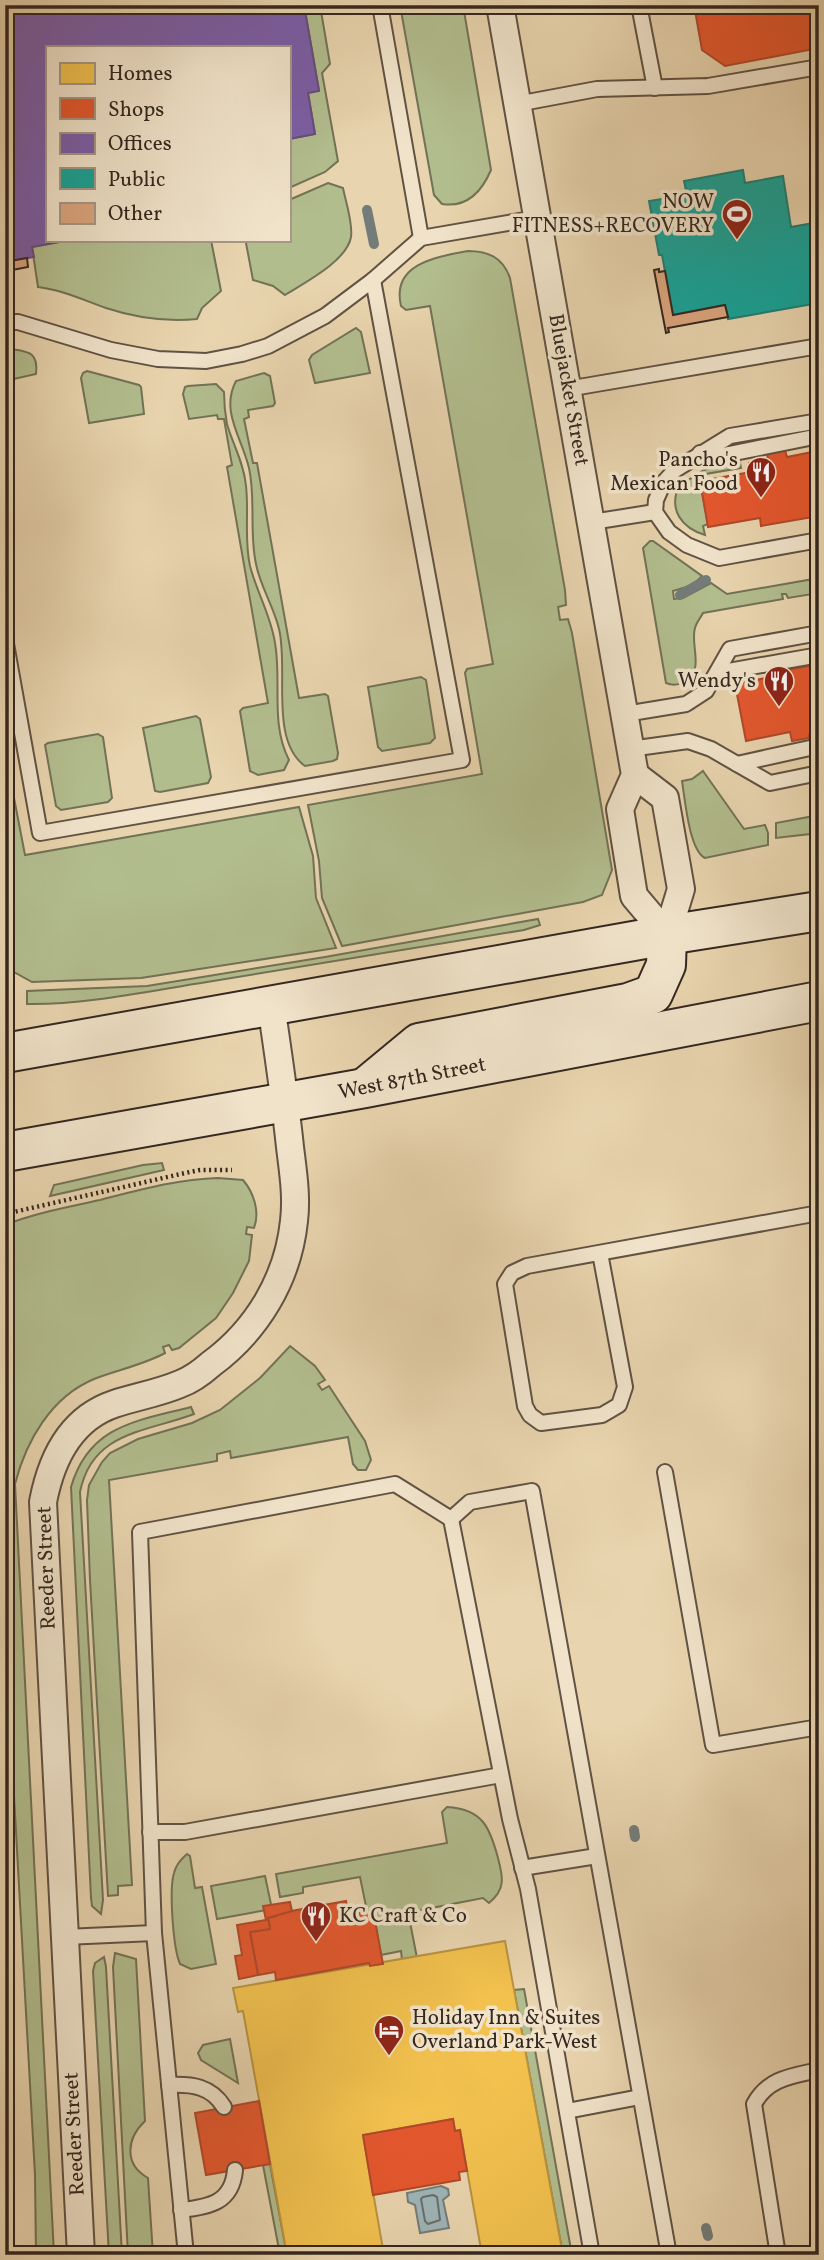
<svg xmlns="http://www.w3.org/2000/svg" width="824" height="2260" font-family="Vollkorn,serif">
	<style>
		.green { fill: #b2bd8e; stroke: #737256; stroke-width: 2 }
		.water { fill: #9eb5b7; stroke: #747c7a; stroke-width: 2 }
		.homes { fill: #f2c14e; stroke: #b99340; stroke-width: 2 }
		.shops { fill: #e4572e; stroke: #af492a; stroke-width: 2 }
		.offices { fill: #7b5ea7; stroke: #664e7e; stroke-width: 2 }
		.public { fill: #17a398; stroke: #207e74; stroke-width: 2 }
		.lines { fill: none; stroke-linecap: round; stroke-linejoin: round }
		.shore { stroke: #696e6b; stroke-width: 2 }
		.stream { stroke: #747c7a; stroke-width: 10 }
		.building { fill: #dba57e; stroke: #34271f; stroke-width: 2 }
		.service-casing { stroke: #615243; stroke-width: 18 }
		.minor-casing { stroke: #615243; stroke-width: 30 }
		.secondary-casing { stroke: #34271f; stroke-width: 42 }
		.path { stroke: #34271f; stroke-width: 4.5; stroke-dasharray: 2 3.5; stroke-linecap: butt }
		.service { stroke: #f0e3ca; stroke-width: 14 }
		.minor { stroke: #f0e3ca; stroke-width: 26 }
		.secondary { stroke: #f0e3ca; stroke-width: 38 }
		.labels { text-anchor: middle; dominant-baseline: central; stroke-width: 7; stroke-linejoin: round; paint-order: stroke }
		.poi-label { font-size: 21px; fill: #34271f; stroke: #f0e3ca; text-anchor: end }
		.street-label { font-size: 21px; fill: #34271f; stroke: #f0e3ca }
	</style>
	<rect width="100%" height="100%" fill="#e8d4ae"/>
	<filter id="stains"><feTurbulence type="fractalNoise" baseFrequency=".00286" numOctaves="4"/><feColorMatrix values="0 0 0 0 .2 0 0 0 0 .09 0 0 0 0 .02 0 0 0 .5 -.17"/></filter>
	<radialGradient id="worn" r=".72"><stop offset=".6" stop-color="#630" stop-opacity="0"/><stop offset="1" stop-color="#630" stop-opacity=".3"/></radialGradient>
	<g class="green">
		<path d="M304,5H320L330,64L322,73L338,161L325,172L289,188V139L315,134L308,93L319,90Z"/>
		<path d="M400,5H463L491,170C482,191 467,208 442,204L434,195Z"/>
		<path d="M328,183L343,188C346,203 353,223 351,237C347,261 304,283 285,295L273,286L253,280L246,243L248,240H289V200Z"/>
		<path d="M70,240H211L221,291L202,308L197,319C165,322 136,318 106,308C83,300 62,290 38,287L32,247Z"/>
		<path d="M468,251C489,251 503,258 510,278L565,590L566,605L558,607L560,620L568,619L572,633L612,870L602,895L583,902L342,946L322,898L319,861L308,805L482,774L465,673L467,669L493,664L430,306L406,310L401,306C391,264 436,257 468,251Z"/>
		<path d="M356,328L361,332L370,373L315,383L309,360L312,355Z"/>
		<path d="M5,348C25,352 39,349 36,374L5,381Z"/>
		<path d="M87,371L139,385L141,387L144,414L89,423L81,378L83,373Z"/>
		<path d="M264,373L270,376L275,403L273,406L248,410L249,417L244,419L253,463H257L299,698L325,694L328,696L338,753L337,759L333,761L305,766C269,740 289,669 279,629C274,607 260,586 256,564C249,532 256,499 249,468C242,438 220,411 236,381Z"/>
		<path d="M216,384L224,392C224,403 225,413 227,424C233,445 244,463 246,486C249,512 244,540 250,566C257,593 271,616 275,643C282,682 270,723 289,760L284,770L258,775L250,771L240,711L243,708L268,703L227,467L232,465L224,419H218L217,415L189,419L183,394L185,387L188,386Z"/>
		<path d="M739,458L741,468L706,474L704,481H700L708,524L703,526L705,535C682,528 668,510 679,486L704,470Z"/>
		<path d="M650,541H653L702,576L693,585L673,591L674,599L683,598L711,583L727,594L819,578V593L788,598L786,594H782L783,599L703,613C701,617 696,623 695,628C690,644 704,668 687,680C680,685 673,686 666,683L643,548Z"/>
		<path d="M421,677L426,680L435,738L430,743L382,751L378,747L368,687Z"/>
		<path d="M196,716L200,719L211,777L208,783L160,792L155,791L143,728Z"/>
		<path d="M98,734L103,737L112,798L108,802L61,810L56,806L45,745L48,743Z"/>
		<path d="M5,751L25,855L299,807L313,856L316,898L336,948L141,978L32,982L5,967Z"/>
		<path d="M703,771L744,829L765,825L768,833V845L705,858C689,850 685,799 682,781L692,779Z"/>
		<path d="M819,815V833L776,838V823Z"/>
		<path d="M538,919L540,925L524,930C419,948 313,965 207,982C149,991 85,1005 27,1004V991L147,986L325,957Z"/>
		<path d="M162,1163L164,1170L50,1196L54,1185L143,1165Z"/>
		<path d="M218,1178L243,1180C254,1193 260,1212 254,1228L247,1227L246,1234L252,1235L249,1261L233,1293L216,1318L179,1348L172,1350L169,1345L163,1347L165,1353C143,1365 117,1370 94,1379C51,1397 26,1441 15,1484L54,2255H36L35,2175L5,1633V1225C35,1213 68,1207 100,1200C139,1190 178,1179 218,1178Z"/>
		<path d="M290,1346L315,1366L325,1380L318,1384L322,1390L329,1386L365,1441L371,1460L366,1470H358L353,1464L348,1437L231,1458L230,1451L217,1454V1461L109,1480L132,1885L118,1886V1895L108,1896L90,1580L87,1500L89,1485L102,1462L110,1453L138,1439L192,1423L220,1410L260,1378Z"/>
		<path d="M191,1407L194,1414C147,1432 92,1431 80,1492L103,1900L101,1914L92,1906L91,1898L71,1487C89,1425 137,1421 191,1407Z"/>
		<path d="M447,1807C483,1809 490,1828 498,1858C503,1877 506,1889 489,1903L483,1898L411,1912L409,1917L417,1958L402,1960L401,1951L381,1955L373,1911H367L360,1877L303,1887V1893L280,1897L276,1874L447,1843L442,1812Z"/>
		<path d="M187,1854L190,1856L195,1888L202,1887L216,1964L191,1969L180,1964C173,1948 169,1889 174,1873C176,1865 181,1859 187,1854Z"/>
		<path d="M265,1876L272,1909L217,1919L211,1886Z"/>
		<path d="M115,1953L136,1959L145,2121C127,2138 123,2164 148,2178L153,2255H128L113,1967Z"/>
		<path d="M104,1957L106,1967L122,2255H109L93,1971L95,1963Z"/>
		<path d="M524,1989L572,2255H563L514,1990Z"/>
		<path d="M230,2039L238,2083L201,2060L198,2053L203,2045Z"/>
		<path d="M270,2164L287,2255H280L263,2165Z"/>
	</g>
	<path class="water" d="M441,2186L448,2189L449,2195L443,2200L449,2228L420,2233L415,2205L408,2202L407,2193Z"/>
	<path class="homes" d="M505,1941L563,2255H482L460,2130L455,2131L453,2119L363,2135L384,2255H287L243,2011L238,2012L233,1988Z"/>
	<g class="shops">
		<path d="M694,5H819V48L725,66L702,50Z"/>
		<path d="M785,450L787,457L817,451L819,516L761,526L760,518L708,527L700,481L751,472L749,463L768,460L767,453Z"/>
		<path d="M819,664V733L809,735V738L792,741L790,732L746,741L735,684L771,677L770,673Z"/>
		<path d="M346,1901L349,1915L373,1910L383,1964L370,1966L369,1963L276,1980L275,1972L258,1975L250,1932L270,1929L268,1918L276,1916L275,1914Z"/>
		<path d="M290,1902L292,1911L268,1918L270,1929L250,1932L258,1975L239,1979L235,1956L242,1955L237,1925L266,1920L263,1906Z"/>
		<path d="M259,2101L270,2164L206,2175L195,2113Z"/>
		<path d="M453,2119L455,2131L460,2130L467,2171L459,2172L460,2180L373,2195L363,2135Z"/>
		<path d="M420,2247L422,2255H395V2251Z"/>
	</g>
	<path class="offices" d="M5,5H304L319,91L308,93L315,134L289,139V47H47V240H70L32,247L34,257L5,262Z"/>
	<path class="public" d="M743,170L745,183L783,176L791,227L819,222V303L728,319L725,305L673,315L662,255H659L649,201L687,195L684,181Z"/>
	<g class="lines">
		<path class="shore" d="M433,2195L437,2197L440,2220L428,2224L425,2221L421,2199L423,2197Z"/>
		<g class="stream">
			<path d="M367,210L374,244"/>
			<path d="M680,595L706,580"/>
			<path d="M634,1830L635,1837"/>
			<path d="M706,2228L708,2236"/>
		</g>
	</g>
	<g class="building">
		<path d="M27,258L28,267L12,270L10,261Z"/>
		<path d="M659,269V272L665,271L673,315L725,305L728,317L668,328L669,332L666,333L654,270Z"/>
	</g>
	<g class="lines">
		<g class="service-casing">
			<g id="service">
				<path d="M380,5L421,238"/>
				<path d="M639,5L655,88"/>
				<path d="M517,104L597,89L708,86L819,67"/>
				<path d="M5,322H18L111,350L158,359L206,361L242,354L268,346L325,316L373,280L421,238L537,218"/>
				<path d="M567,389L819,346"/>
				<path d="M819,421L730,436L675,470L664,482L656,500L655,512L669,532L687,545L719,558L819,540"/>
				<path d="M700,453L719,456L819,436"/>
				<path d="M592,522L655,512"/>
				<path d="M5,638L40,833L462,760L373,280"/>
				<path d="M717,673L819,655"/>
				<path d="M625,714L686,704L706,691L730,649L819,633"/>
				<path d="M630,749L688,741L711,749L770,783L819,773"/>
				<path d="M737,764L819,746"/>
				<path d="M600,1253L625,1387L619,1405L602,1415L541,1423L530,1415L525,1406L505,1284L512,1273L527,1266L819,1213"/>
				<path d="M665,1472L713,1745L819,1727"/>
				<path d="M451,1519L470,1502L532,1491L669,2255"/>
				<path d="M150,1832H185L501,1775"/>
				<path d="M522,1868L597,1856"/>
				<path d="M65,1937L154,1933"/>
				<path d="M169,2085C192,2084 211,2086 224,2107"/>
				<path d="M567,2111L640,2097"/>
				<path d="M181,2210C209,2207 232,2203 235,2170"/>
				<path d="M186,2255L154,1933L140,1532L395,1484L451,1519L510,1819L528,1889L592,2255"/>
				<path d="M778,2255L754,2104C768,2078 792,2076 819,2070"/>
			</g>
		</g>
		<g class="minor-casing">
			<g id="minor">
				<path d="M500,5L635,775L620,809L634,896L667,935"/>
				<path d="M635,775L665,798L681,889L667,935"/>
				<path d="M81,2255L43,1502C51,1460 70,1419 114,1404C135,1397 159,1393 180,1384C191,1380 202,1372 211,1364C257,1330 288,1279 294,1221C297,1196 293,1172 290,1147C285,1099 278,1052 271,1005"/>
			</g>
		</g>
		<g class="secondary-casing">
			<g id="secondary">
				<path d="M5,1053L667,935L819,911"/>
				<path d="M367,1086L419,1043L628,1003L653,994L666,965L667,935"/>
				<path d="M5,1152L365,1088L819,1001"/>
			</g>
		</g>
		<path class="path" d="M5,1214L185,1173L200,1170H232"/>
		<use href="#service" class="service"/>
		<use href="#minor" class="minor"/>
		<use href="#secondary" class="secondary"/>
	</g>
	<defs>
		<g id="stadium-pin" transform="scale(1.575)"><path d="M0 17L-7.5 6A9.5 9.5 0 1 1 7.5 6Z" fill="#8f2418" stroke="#f0e3ca"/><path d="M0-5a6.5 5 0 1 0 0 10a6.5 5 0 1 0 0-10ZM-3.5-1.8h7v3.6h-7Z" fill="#fff"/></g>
		<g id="restaurant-pin" transform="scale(1.575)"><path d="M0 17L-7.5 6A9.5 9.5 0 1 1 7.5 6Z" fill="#8f2418" stroke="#f0e3ca"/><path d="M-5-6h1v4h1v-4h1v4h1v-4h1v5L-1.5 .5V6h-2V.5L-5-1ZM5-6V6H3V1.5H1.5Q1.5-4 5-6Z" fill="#fff"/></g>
		<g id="hotel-pin" transform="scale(1.575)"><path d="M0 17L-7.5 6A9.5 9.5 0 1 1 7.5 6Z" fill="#8f2418" stroke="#f0e3ca"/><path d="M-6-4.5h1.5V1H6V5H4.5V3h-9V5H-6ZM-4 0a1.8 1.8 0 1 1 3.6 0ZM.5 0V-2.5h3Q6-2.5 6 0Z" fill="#fff"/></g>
	</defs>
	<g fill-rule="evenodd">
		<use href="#stadium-pin" x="737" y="214"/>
		<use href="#restaurant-pin" x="761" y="472"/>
		<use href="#restaurant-pin" x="779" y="681"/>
		<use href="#restaurant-pin" x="316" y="1916"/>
		<use href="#hotel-pin" x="389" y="2030"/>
	</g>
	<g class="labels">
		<g class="poi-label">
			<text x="714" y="202">NOW<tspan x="714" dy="24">FITNESS+RECOVERY</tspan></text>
			<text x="738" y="460">Pancho's<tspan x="738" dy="24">Mexican Food</tspan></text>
			<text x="756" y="681">Wendy's</text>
			<text x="339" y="1916" text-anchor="start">KC Craft &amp; Co</text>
			<text x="412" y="2018" text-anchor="start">Holiday Inn &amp; Suites<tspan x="412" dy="24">Overland Park-West</tspan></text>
		</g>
		<g class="street-label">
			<text transform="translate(568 390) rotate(80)">Bluejacket Street</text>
			<text transform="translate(412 1079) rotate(-11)">West 87th Street</text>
			<text transform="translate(47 1568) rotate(-92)">Reeder Street</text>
			<text transform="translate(75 2134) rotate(-93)">Reeder Street</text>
		</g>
	</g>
	<rect width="824" height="2260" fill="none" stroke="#e8d4ae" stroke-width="28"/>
	<rect x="7" y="7" width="810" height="2246" fill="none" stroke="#34271f" stroke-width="3.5"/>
	<rect x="14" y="14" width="796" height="2232" fill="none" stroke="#34271f" stroke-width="2"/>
	<rect x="46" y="46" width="245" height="196" fill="#f0e3ca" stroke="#a59886" stroke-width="2"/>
	<rect x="60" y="63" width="35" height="21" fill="#f2c14e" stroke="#a59886" stroke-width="2"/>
	<text x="108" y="80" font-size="21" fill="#34271f">Homes</text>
	<rect x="60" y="98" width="35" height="21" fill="#e4572e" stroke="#a59886" stroke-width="2"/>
	<text x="108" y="116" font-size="21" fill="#34271f">Shops</text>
	<rect x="60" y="133" width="35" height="21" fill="#7b5ea7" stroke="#a59886" stroke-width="2"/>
	<text x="108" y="150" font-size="21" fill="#34271f">Offices</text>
	<rect x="60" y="168" width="35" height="21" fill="#17a398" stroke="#a59886" stroke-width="2"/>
	<text x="108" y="186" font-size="21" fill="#34271f">Public</text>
	<rect x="60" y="203" width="35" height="21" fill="#dba57e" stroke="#a59886" stroke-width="2"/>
	<text x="108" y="220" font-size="21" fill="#34271f">Other</text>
	<rect width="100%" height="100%" filter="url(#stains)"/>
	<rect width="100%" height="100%" fill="url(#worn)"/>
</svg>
